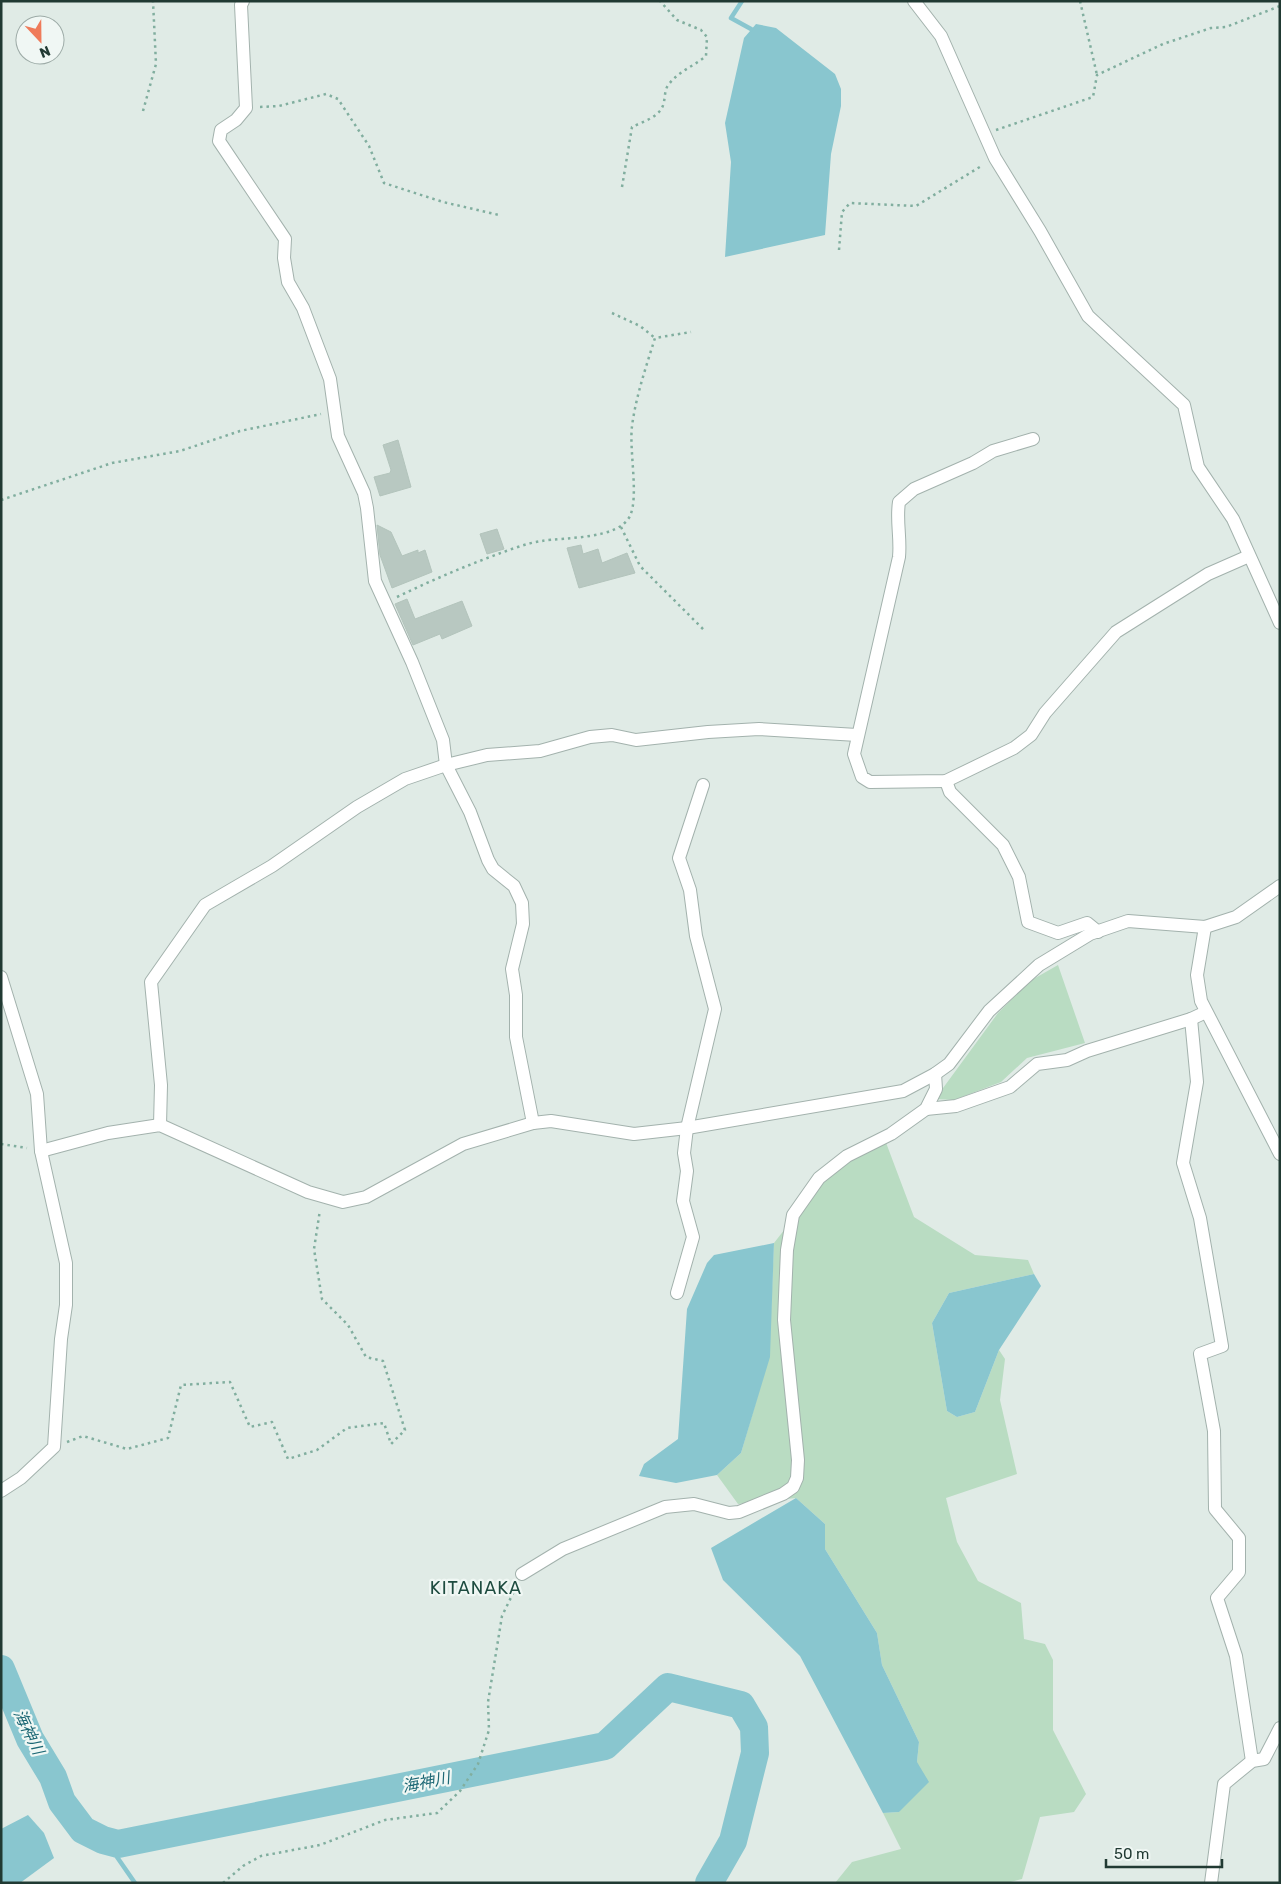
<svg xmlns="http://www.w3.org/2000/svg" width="1281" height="1884" font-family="Rubik,'Noto Sans JP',sans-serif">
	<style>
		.green { fill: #b9dcc2 }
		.water { fill: #89c6cf }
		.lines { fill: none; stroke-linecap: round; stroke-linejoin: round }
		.stream { stroke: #89c6cf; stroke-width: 4.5 }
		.river { stroke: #89c6cf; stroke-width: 28 }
		.building { fill: #b8c8c1; stroke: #b3c4bc }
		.minor-casing { stroke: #a3b2ad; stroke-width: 14 }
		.path { stroke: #81ae9f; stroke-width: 2.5; stroke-dasharray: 2.5 4; stroke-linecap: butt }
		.minor { stroke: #fff; stroke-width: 12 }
		.labels { text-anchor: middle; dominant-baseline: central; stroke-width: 4.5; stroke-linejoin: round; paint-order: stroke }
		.water-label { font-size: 16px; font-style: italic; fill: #1d6875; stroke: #f0f7f4 }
		.quarter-label { font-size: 18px; letter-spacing: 1px; fill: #1e4c40; stroke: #f0f7f4 }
	</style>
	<rect width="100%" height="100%" fill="#e0ebe6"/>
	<g class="green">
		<path d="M1058,965L1085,1043L1027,1058L1001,1082L954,1100L935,1099L998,1013L1030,981Z"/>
		<path d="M885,1140L914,1217L975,1255L1028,1260L1034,1274L949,1293L932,1323L947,1411L957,1417L975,1412L999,1350L1005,1359L1000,1400L1017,1474L946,1498L957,1542L978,1581L1021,1603L1024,1639L1045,1644L1053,1660V1730L1086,1794L1074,1812L1040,1817L1022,1879L1007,1883H835L852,1862L901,1849L883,1813L899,1812L917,1762L919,1742L882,1665L877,1633L825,1549V1524L796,1498L738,1504L717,1475L741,1453L769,1357L774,1243L834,1166Z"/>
	</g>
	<g class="water">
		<path d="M756,24L776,28L835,74L841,89V106L831,154L825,235L725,257L731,162L725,123L744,38Z"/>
		<path d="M774,1243L770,1357L741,1453L717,1475L676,1483L639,1476L644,1464L678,1439L687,1309L707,1263L714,1255Z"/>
		<path d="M1034,1274L1041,1286L999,1350L975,1412L957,1417L947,1411L932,1323L949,1293Z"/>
		<path d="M796,1498L825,1524V1549L877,1633L882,1665L919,1742L917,1762L929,1782L899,1812L883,1813L800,1656L723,1580L711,1548Z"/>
		<path d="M28,1815L44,1833L54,1858L20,1883H1V1829Z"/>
	</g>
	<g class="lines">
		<g class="stream">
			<path d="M742,1L731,18L751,29"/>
			<path d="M118,1844L117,1857L135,1883"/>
		</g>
		<path class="river" d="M1,1669L30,1739L53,1777L62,1802L83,1830L103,1840L118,1844L605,1746L668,1687L741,1705L754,1727L755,1753L733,1841L709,1883"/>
	</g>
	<g class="building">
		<path d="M398,440L411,487L380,496L374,477L390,473L391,470L383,445Z"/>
		<path d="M377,525L391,532L402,556L418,550V553L425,550L432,572L392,588L380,555Z"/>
		<path d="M497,529L504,549L487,554L480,534Z"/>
		<path d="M581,545L583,554L598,549L602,563L627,553L635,573L579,588L567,548Z"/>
		<path d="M407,599L415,619L462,601L472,626L442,639L440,634L413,645L395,604Z"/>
	</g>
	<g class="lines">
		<g class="minor-casing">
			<g id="minor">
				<path d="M243,1L241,5L246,108L236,120L221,130L219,141L285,239L284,258L288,282L303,308L330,379L338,436L364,493L367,508L375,581L412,662L443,740L446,765L470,812L488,860L493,869L514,886L522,903L523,924L512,969L516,995V1037L533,1123"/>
				<path d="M914,1L941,36L995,158L1040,231L1088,316L1184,405L1198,467L1233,519L1280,623"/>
				<path d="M1033,439L993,451L973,463L914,489L899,502C896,521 901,538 899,557L854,754L862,777L870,782L946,781L1014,748L1031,735L1045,713L1116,632L1208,574L1249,556"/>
				<path d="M946,781L950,792L1003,845L1019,877L1028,922L1058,933L1087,923L1098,932"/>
				<path d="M1205,927L1197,975L1201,1001L1280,1154"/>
				<path d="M1,977L37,1094L41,1151L66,1263V1305L61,1339L54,1447L21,1478L1,1491"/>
				<path d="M1191,1019L1197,1082L1183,1163L1200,1218L1222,1346L1200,1354L1214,1431L1215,1509L1239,1538V1572L1217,1598L1236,1656L1252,1761"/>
				<path d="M926,1109L956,1106L1010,1087L1037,1064L1067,1060L1087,1051L1191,1019L1206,1012"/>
				<path d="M160,1125L161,1085L151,982L205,905L272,866L357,807L405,779L446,765L487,755L540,751L590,737L612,735L636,740L708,732L759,729L857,735"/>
				<path d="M41,1151L108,1133L160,1125L308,1192L343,1202L366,1197L463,1144L533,1123L551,1121L634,1134L687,1128L903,1091L935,1074L949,1064L989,1011L1039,965L1090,934L1128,921L1205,927L1236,917L1280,886"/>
				<path d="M677,1293L693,1237L683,1201L687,1171L684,1153L687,1128L715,1009L696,936L690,890L679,858L703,785"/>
				<path d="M522,1574L563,1549L665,1507L694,1504L729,1513L739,1512L783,1494L793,1487L797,1478L798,1460L784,1320L787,1250L793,1215L819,1178L847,1156L891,1134L926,1109L936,1089L935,1074"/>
				<path d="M1211,1883L1224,1784L1252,1761L1264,1759L1280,1728"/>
			</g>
		</g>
		<g class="path">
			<path d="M1080,1L1097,75"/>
			<path d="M260,107L279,106L326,94L338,99L369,146L384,183L443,202L499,215"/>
			<path d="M143,111L156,64L153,1"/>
			<path d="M996,130L1093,97L1097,75L1163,44L1211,28L1226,27L1280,6"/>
			<path d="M622,187L632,127C644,121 661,117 664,102C665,96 665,88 669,84C679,71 694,66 706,56L707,37L701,30L677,20L660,1"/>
			<path d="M839,250L842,212L850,203L916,206L983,165"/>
			<path d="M612,313L640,326L655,338"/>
			<path d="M1,500L112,463L180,451L240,431L321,414"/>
			<path d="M621,527L640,566L705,631"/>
			<path d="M397,597C430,581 463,567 498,554C512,549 527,543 542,541C564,537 618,540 630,516C639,496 629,451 632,426C636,396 646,367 655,338L691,332"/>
			<path d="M1,1144L27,1148"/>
			<path d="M67,1442L83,1436L127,1449L168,1438L181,1385L230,1382L250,1427L272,1422L288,1459L317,1450L347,1428L384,1423L391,1444L405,1430L383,1361L366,1357L348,1325L322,1299L314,1249L320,1210"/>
			<path d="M223,1883L243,1866L261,1856L320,1845L385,1820L437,1813L460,1791L478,1764L489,1730L488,1702L502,1616L517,1585"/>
		</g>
		<use href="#minor" class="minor"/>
	</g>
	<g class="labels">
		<g class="water-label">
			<text transform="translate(29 1732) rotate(64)">海神川</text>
			<text transform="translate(426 1782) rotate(-11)">海神川</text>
		</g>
		<g class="quarter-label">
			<text x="476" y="1588">KITANAKA</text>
		</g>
	</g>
	<rect width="1281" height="1884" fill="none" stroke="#213a33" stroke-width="5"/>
	<g transform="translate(40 40) rotate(158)"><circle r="24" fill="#f0f7f4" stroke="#9daba7"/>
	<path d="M0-4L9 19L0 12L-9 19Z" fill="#ef7b5a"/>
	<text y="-8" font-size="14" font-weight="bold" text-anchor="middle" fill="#213a33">N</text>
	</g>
	<path d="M1106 1859v8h116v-8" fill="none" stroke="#213a33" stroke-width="2.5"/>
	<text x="1114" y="1859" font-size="15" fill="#213a33" stroke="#f0f7f4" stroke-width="4" paint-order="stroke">50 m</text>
</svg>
